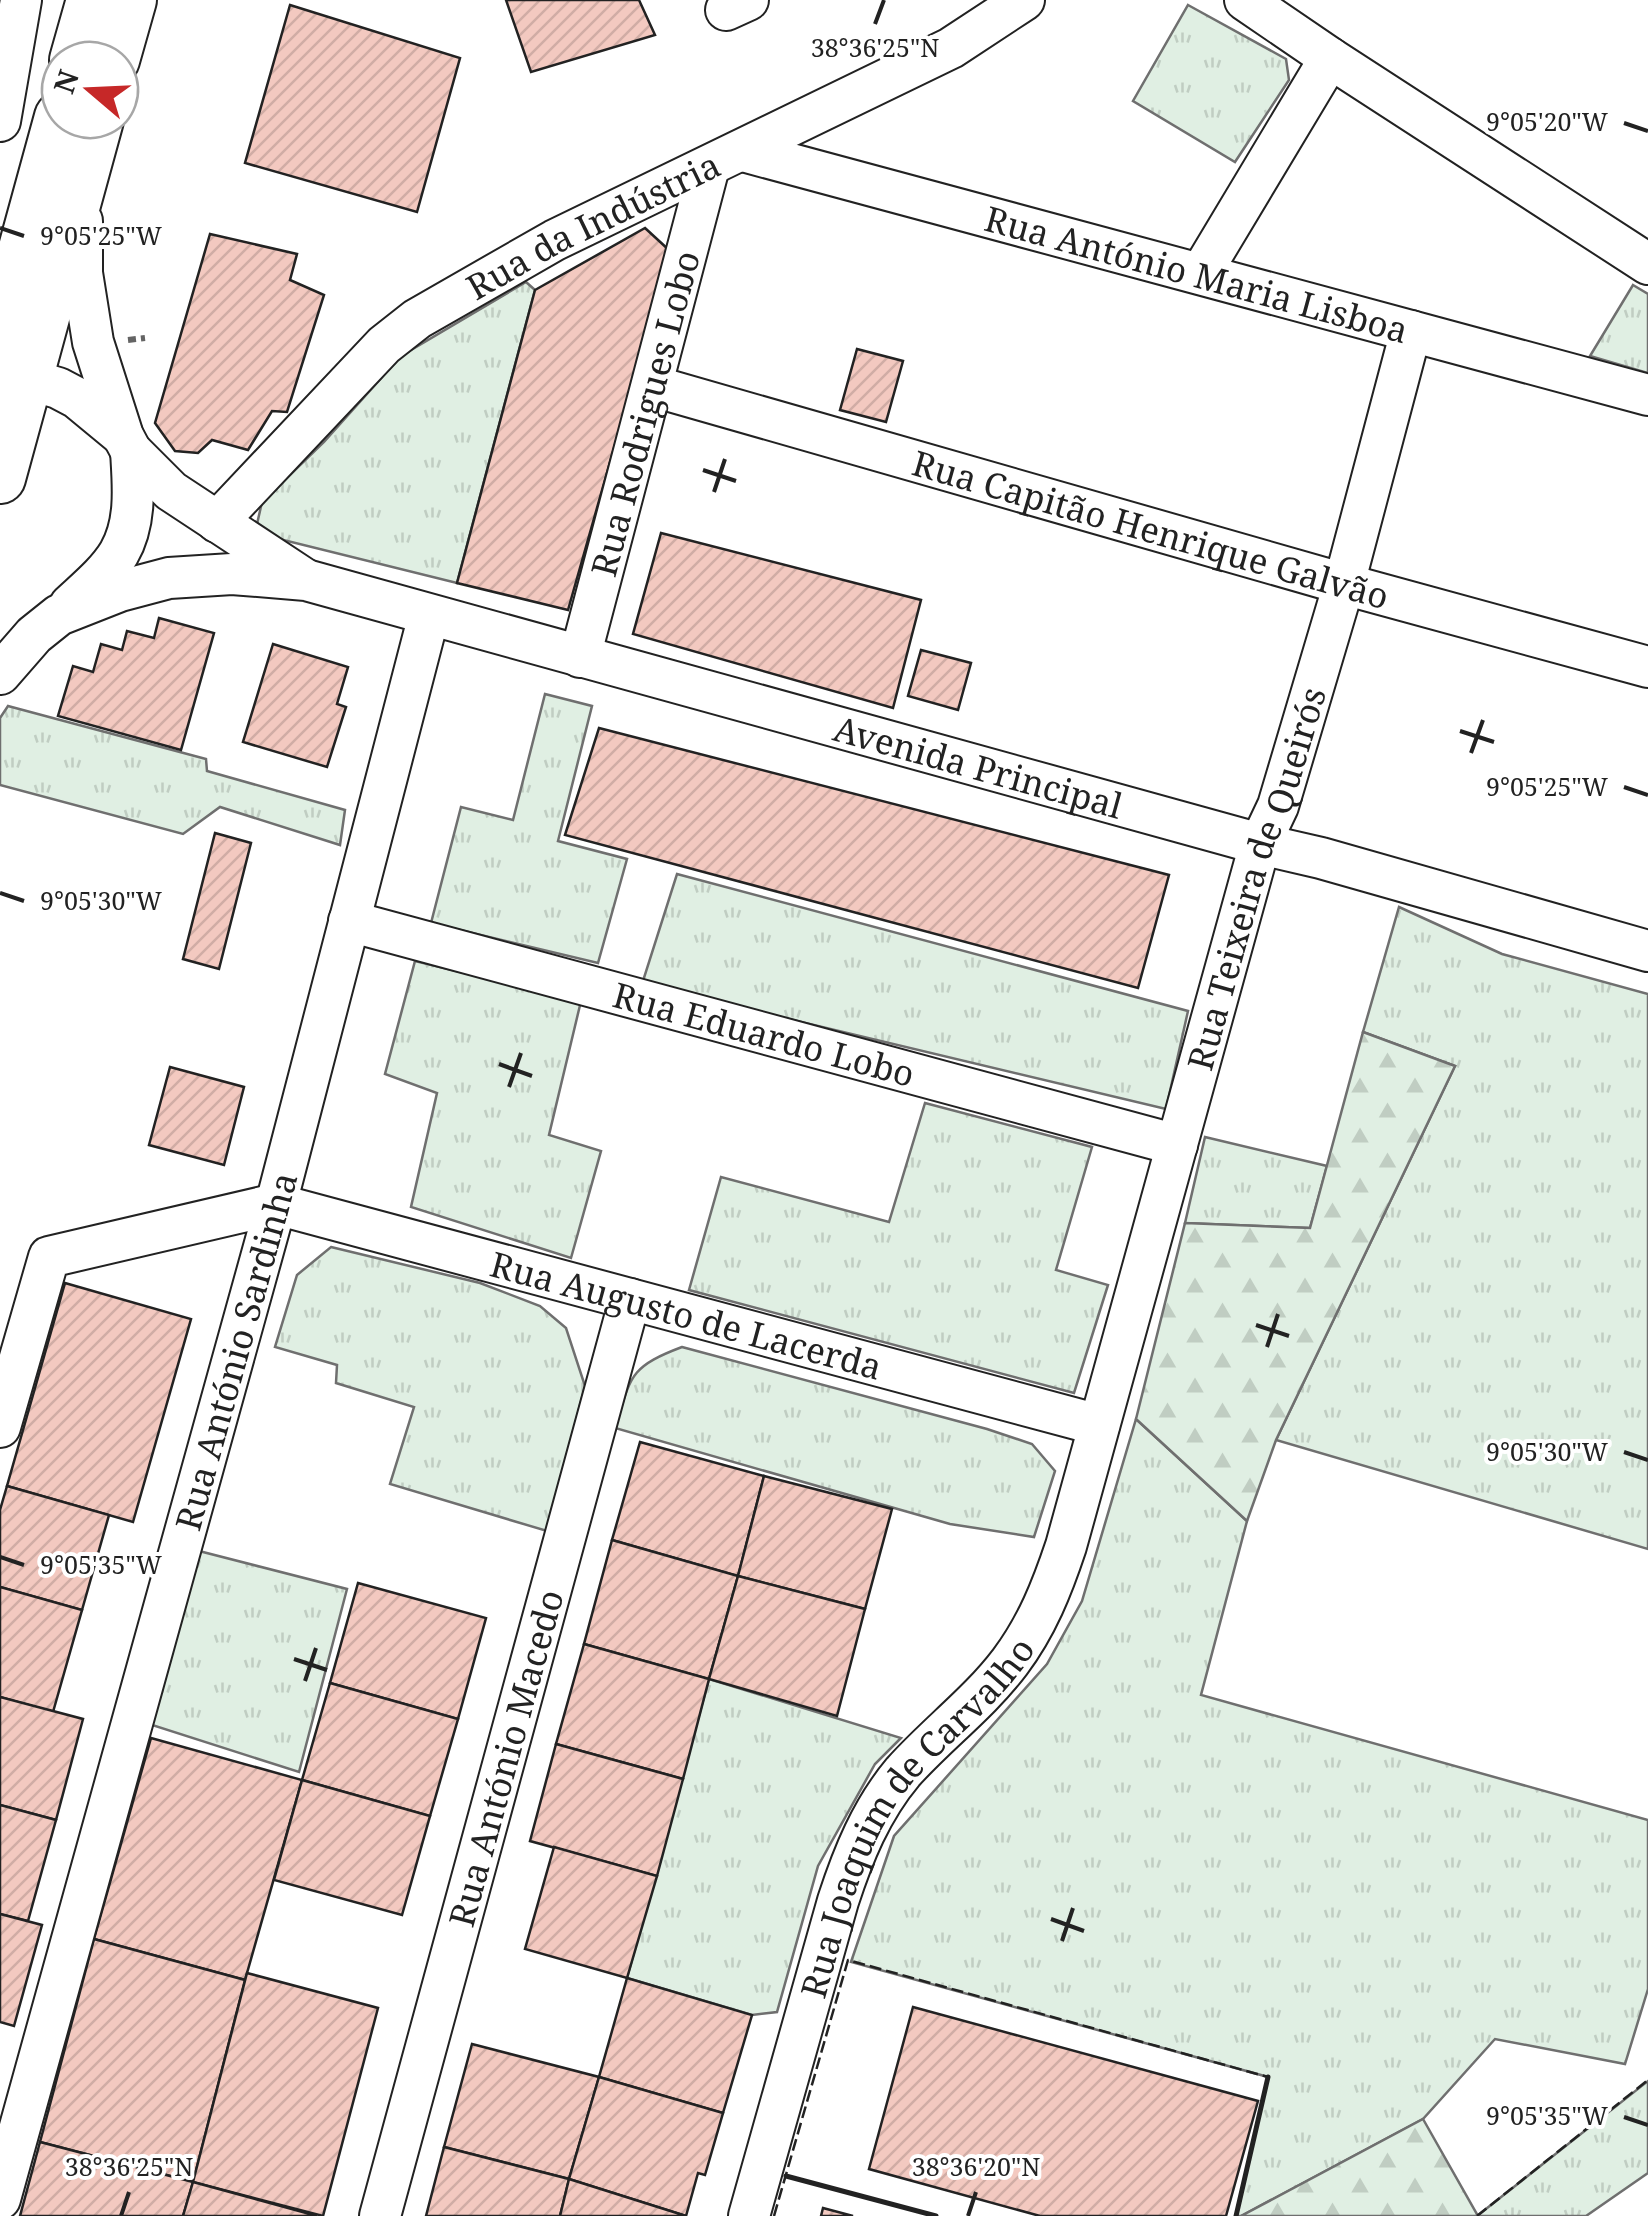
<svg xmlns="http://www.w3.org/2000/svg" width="1648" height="2216" font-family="'Noto Serif',serif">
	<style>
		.grass { fill: url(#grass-tufts); stroke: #6f6f6f; stroke-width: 2.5 }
		.forest { fill: url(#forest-firs); stroke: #6f6f6f; stroke-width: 2.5 }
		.building { fill: url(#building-hatch); stroke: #222; stroke-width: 2.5 }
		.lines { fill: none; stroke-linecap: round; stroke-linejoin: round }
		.minor-casing { stroke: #222; stroke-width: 44 }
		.major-casing { stroke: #222; stroke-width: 54 }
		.path { stroke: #646464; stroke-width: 6; stroke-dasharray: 8 5; stroke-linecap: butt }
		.minor { stroke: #fff; stroke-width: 40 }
		.major { stroke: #fff; stroke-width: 50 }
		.fence { stroke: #222; stroke-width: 2.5; stroke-dasharray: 12 5; stroke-linecap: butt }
		.wall { stroke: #222; stroke-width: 5 }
		.ticks { fill: none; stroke: #222; stroke-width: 4 }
		.labels { text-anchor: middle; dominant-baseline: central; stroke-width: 8; stroke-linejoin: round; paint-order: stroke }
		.street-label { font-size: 35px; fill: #222; stroke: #fff }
		.ticks-label { font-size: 25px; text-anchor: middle; fill: #222; stroke: #fff; stroke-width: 8; stroke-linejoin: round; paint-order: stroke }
	</style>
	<defs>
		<pattern id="grass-tufts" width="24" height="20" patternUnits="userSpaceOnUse" patternTransform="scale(2.5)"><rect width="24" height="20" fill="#e0efe3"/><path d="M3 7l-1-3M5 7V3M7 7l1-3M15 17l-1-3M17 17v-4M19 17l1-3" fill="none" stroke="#c0cdc2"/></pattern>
		<pattern id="forest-firs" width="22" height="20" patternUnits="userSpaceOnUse" patternTransform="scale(2.5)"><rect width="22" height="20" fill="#e0efe3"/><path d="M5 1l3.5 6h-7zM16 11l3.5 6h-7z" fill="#c0cdc2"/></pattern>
		<pattern id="building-hatch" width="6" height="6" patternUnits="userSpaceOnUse" patternTransform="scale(2.5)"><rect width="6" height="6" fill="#f3c9c0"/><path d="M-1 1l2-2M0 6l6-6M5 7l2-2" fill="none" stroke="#d0aca5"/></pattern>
	</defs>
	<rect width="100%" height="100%" fill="#fff"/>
	<g class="grass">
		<path d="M1188,5L1286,59L1289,80L1235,162L1133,101Z"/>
		<path d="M526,282L535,290L457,583L255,533L262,502L324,442L401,356Z"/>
		<path d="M1633,285L1648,294V373L1590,356Z"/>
		<path d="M545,694L592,706L558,841L627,859L598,963L431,923L461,807L513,820Z"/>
		<path d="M8,706L206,759L207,771L345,810L340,845L220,807L183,834L0,785V718Z"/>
		<path d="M677,874L1188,1011L1166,1109L642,984Z"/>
		<path d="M1399,907L1502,954L1648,994V1549L1276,1440L1455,1066L1363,1032Z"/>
		<path d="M415,961L581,1001L549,1135L601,1151L571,1258L411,1207L437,1093L385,1074Z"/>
		<path d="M925,1103L1092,1147L1056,1270L1108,1285L1074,1393L689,1290L721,1177L889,1222Z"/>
		<path d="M1205,1137L1327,1166L1310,1228L1185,1223Z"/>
		<path d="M331,1247L480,1283L540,1306L566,1328L585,1386L547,1531L390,1484L414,1407L336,1383L337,1365L275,1347L297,1275Z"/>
		<path d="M682,1347L987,1429L1032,1444L1055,1471L1034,1537L950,1524L615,1428C631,1376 629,1367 682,1347Z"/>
		<path d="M1136,1419L1247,1521L1201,1695L1648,1820V1989L1625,2064L1495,2039L1423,2119L1241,2216H1236L1268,2077L851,1962L894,1836L1047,1664L1082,1601Z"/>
		<path d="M199,1551L347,1589L299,1772L152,1725Z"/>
		<path d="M709,1679L901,1738L875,1764L818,1866L777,2012L752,2015L627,1978Z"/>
		<path d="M1648,2081V2173L1586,2216H1477Z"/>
	</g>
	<g class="forest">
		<path d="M1363,1032L1455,1066L1276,1440L1247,1521L1136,1419L1185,1223L1310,1228Z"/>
		<path d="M1423,2119L1478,2216H1241Z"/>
	</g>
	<g class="building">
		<path d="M506,0H639L655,35L531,72Z"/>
		<path d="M290,5L460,58L417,212L245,163Z"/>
		<path d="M645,228L670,251L568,610L457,583L535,290Z"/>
		<path d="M210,234L297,254L290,280L324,295L287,412L272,411L248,450L212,440L198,453L175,451L155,423Z"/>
		<path d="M857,349L903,361L886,422L840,410Z"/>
		<path d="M661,533L921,600L893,708L633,634Z"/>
		<path d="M159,618L214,633L181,750L58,716L73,666L93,672L101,644L122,650L127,631L154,638Z"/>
		<path d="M273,644L348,667L337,704L346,707L327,767L243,742Z"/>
		<path d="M921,650L971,663L958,710L908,696Z"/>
		<path d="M599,728L1169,875L1138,988L565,835Z"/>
		<path d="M215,833L251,843L219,969L183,959Z"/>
		<path d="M170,1067L244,1087L224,1165L149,1145Z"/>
		<path d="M65,1283L191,1319L133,1522L7,1486Z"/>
		<path d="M640,1442L764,1476L738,1576L612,1540Z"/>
		<path d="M764,1476L892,1509L865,1609L738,1576Z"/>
		<path d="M7,1486L109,1515L82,1610L0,1587V1510Z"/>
		<path d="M612,1540L738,1576L709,1679L584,1644Z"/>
		<path d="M738,1576L865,1609L837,1716L709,1679Z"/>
		<path d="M358,1583L486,1618L458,1719L330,1683Z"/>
		<path d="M0,1587L82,1610L53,1712L0,1697Z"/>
		<path d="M584,1644L709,1679L683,1779L556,1744Z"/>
		<path d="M330,1683L458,1719L430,1816L302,1780Z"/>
		<path d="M0,1697L83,1719L56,1820L0,1805Z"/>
		<path d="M151,1738L302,1780L245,1980L94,1939Z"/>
		<path d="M556,1744L683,1779L657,1876L530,1841Z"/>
		<path d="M302,1780L430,1816L402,1915L274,1880Z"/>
		<path d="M0,1805L56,1820L28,1921L0,1914Z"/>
		<path d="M554,1847L657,1876L627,1978L525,1949Z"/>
		<path d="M0,1914L42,1925L14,2026L0,2022Z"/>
		<path d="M94,1939L245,1980L193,2182L40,2142Z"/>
		<path d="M247,1973L378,2008L323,2216L193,2182Z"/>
		<path d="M627,1978L752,2015L723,2113L599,2077Z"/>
		<path d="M913,2007L1258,2101L1226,2216H1040L869,2169Z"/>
		<path d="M472,2044L599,2077L569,2179L444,2147Z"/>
		<path d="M599,2077L723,2113L705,2175L698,2173L686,2216L569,2179Z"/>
		<path d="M40,2142L193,2182L183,2216H20Z"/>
		<path d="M444,2147L569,2179L560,2216H426Z"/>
		<path d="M569,2179L686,2216H687H560Z"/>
		<path d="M193,2182L317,2216H183Z"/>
		<path d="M823,2208L853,2216H821Z"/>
	</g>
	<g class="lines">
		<g class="minor-casing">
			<g id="minor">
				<path d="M1245,0L1330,58L1648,264"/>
				<path d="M726,10L748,0"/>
				<path d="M0,121L21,0"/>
				<path id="s1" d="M743,151L1648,395"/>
				<path d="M82,221V273L93,342L123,436L131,451L171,491L303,578"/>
				<path d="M1201,273L1330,58"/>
				<path d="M0,371L58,388L77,398L123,436"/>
				<path id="s2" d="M653,386L1344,584L1648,667"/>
				<path id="s3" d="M217,522L384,345L417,319L555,240L951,48L1024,0"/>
				<path d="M70,605C86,590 107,573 119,553C137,522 133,485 131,451"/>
				<path id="s4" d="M580,657L709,167"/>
				<path id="s5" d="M0,674L34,635L59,615L120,591L169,578L232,574L306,580L1260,844L1321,858L1648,951"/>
				<path id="s6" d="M349,921L1177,1145"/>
				<path id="s7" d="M0,1427L49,1257L276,1204L1099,1425"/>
				<path id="s8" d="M0,2199L276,1204L429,615"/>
				<path id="s9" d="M380,2216L630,1299"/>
				<path id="s10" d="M749,2216L838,1901C853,1855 871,1810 903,1772C937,1734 979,1703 1010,1662C1037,1626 1052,1588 1066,1546L1260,844L1278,806L1344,584L1411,331"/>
			</g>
		</g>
		<g class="major-casing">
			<g id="major">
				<path d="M75,60L92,0"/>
				<path d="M114,60L131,0"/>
				<path d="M0,336L60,117"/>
				<path d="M0,478L98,120"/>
			</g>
		</g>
		<path class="path" d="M128,340L145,338"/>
		<use href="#minor" class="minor"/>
		<use href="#major" class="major"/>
		<g class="fence">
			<path d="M774,2216L848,1960L1268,2077"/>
			<path d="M1477,2216L1648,2080"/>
		</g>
		<g class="wall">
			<path d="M786,2176L936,2216"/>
			<path d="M1236,2216L1268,2077"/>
		</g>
	</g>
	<path class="ticks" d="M875,24L884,0M1624,123L1648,131M0,228L24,236M703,470L736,481M714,492L725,459M1460,731L1494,742M1471,753L1483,720M1624,787L1648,795M0,893L24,901M499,1064L532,1076M509,1087L521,1053M1256,1325L1289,1336M1267,1347L1278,1314M1624,1452L1648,1460M0,1557L24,1565M294,1659L327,1670M305,1681L316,1648M1051,1919L1084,1931M1062,1941L1073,1908M1624,2117L1648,2125M121,2216L129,2192M968,2216L976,2192"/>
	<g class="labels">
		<g class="street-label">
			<text stroke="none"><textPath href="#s3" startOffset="485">Rua da Indústria</textPath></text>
			<text stroke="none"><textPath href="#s1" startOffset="470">Rua António Maria Lisboa</textPath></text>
			<text stroke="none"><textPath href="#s4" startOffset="252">Rua Rodrigues Lobo</textPath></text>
			<text stroke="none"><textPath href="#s2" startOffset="518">Rua Capitão Henrique Galvão</textPath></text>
			<text stroke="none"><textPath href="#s5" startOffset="1035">Avenida Principal</textPath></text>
			<text stroke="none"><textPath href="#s10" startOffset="1450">Rua Teixeira de Queirós</textPath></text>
			<text stroke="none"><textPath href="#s6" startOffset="430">Rua Eduardo Lobo</textPath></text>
			<text stroke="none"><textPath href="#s7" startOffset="835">Rua Augusto de Lacerda</textPath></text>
			<text stroke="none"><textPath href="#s8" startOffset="880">Rua António Sardinha</textPath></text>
			<text stroke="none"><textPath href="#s9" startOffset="475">Rua António Macedo</textPath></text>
			<text stroke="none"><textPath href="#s10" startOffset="440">Rua Joaquim de Carvalho</textPath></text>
		</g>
	</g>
	<g class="ticks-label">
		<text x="875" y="57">38°36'25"N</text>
		<text x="1547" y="131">9°05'20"W</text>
		<text x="101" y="245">9°05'25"W</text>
		<text x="1547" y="796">9°05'25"W</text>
		<text x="101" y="910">9°05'30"W</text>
		<text x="1547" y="1461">9°05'30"W</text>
		<text x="101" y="1574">9°05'35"W</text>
		<text x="1547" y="2125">9°05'35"W</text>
		<text x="129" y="2176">38°36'25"N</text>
		<text x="976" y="2176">38°36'20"N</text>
	</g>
	<g transform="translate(90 90) rotate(289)"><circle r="48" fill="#ffffff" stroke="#a7a7a7" stroke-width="2.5"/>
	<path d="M0-8L18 38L0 25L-18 38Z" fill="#c62828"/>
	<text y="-15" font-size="28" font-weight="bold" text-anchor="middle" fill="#222222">N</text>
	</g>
</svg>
